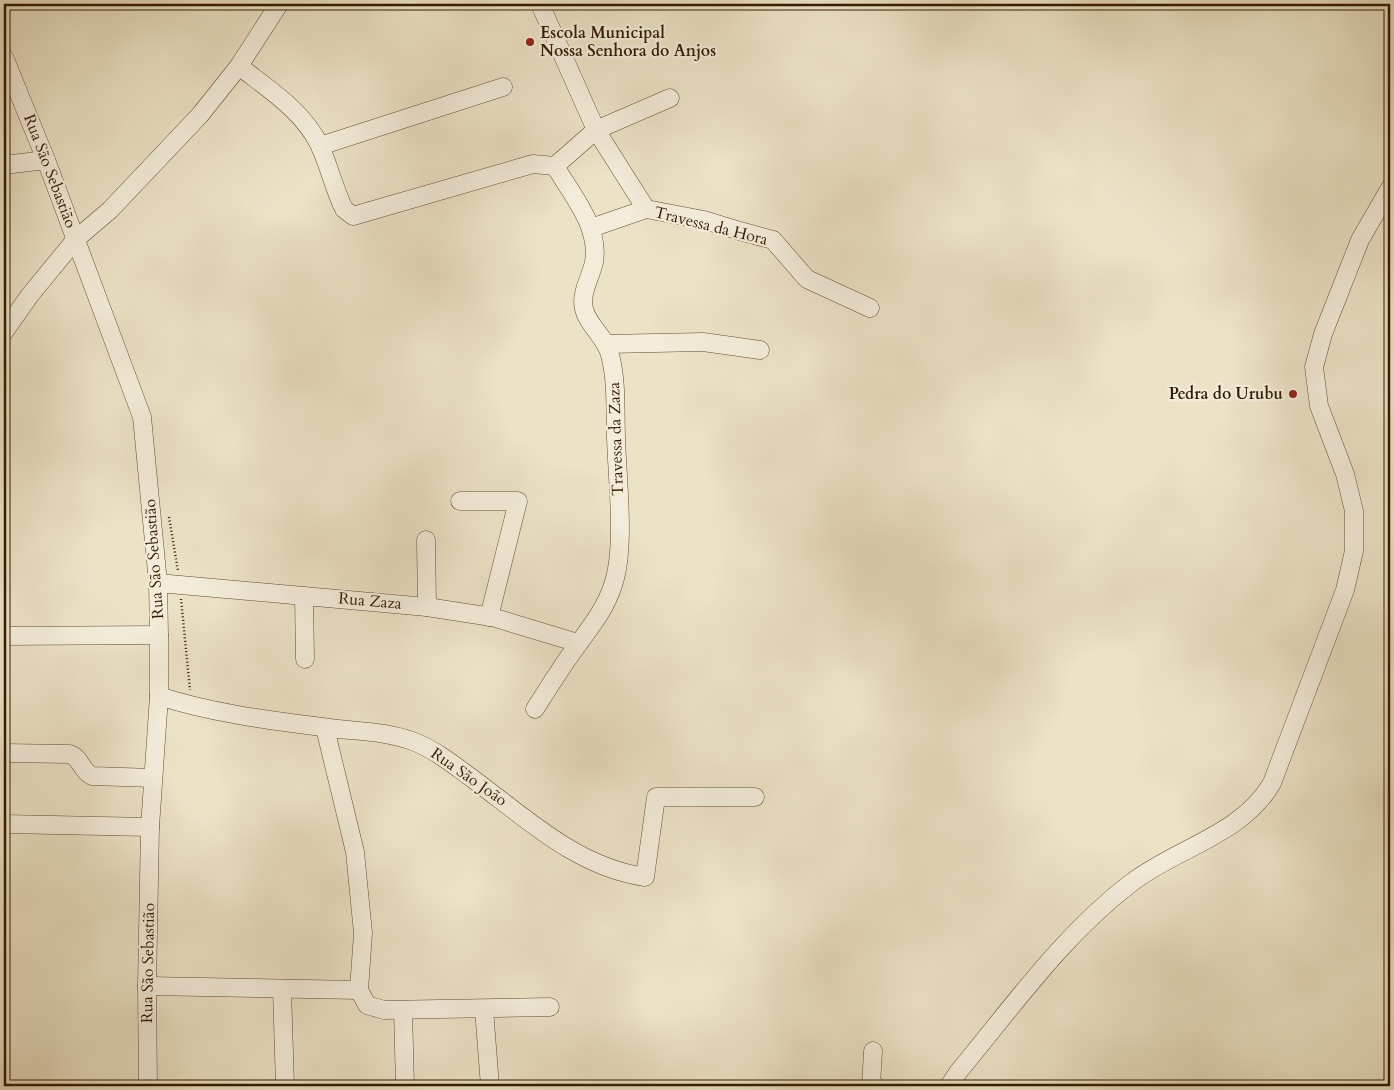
<svg xmlns="http://www.w3.org/2000/svg" width="1394" height="1090" font-family="Cardo,serif">
	<style>
		.lines { fill: none; stroke-linecap: round; stroke-linejoin: round }
		.minor-casing { stroke: #624d32; stroke-width: 19 }
		.path { stroke: #341b00; stroke-width: 2.5; stroke-dasharray: 1 2.5; stroke-linecap: butt }
		.minor { stroke: #f3ecda; stroke-width: 18 }
		.poi-dot { fill: #8f2418; stroke: #f3ecda; stroke-width: 2 }
		.labels { text-anchor: middle; dominant-baseline: central; stroke-width: 4.5; stroke-linejoin: round; paint-order: stroke }
		.poi-label { font-size: 16px; font-weight: bold; fill: #341b00; stroke: #f3ecda; text-anchor: start }
		.street-label { font-size: 16px; fill: #341b00; stroke: #f3ecda }
	</style>
	<rect width="100%" height="100%" fill="#ece2c6"/>
	<filter id="stains"><feTurbulence type="fractalNoise" baseFrequency=".004" numOctaves="4"/><feColorMatrix values="0 0 0 0 .2 0 0 0 0 .09 0 0 0 0 .02 0 0 0 .5 -.17"/></filter>
	<radialGradient id="worn" r=".72"><stop offset=".6" stop-color="#630" stop-opacity="0"/><stop offset="1" stop-color="#630" stop-opacity=".3"/></radialGradient>
	<g class="lines">
		<g class="minor-casing">
			<g id="minor">
				<path d="M540,4L596,130L646,209"/>
				<path d="M4,57L46,160L142,417L158,583L159,635V696L150,827L147,986L148,1086"/>
				<path d="M239,66C268,89 302,110 319,144C329,165 334,189 344,209L353,216L533,164L555,166"/>
				<path d="M320,146L503,87"/>
				<path d="M4,165L46,160"/>
				<path d="M555,166L596,130L670,98"/>
				<path d="M591,228L646,209L704,220L740,231L773,240L807,279L870,308"/>
				<path d="M4,332L30,295L76,239L110,210L200,115L239,66L279,4"/>
				<path d="M607,344L703,342L760,350"/>
				<path d="M460,501H518L489,617"/>
				<path d="M426,540L427,607"/>
				<path d="M158,583L427,607L492,617L578,643"/>
				<path d="M304,596L305,659"/>
				<path d="M4,636L159,635"/>
				<path d="M159,696C211,713 268,720 322,727C355,732 384,730 415,742C437,751 455,766 473,779C527,819 577,867 645,877L656,797H755"/>
				<path d="M535,709C549,687 563,664 579,643C593,624 606,607 613,585C626,547 617,478 616,437C615,410 617,381 610,355C606,337 588,326 584,309C580,293 591,277 594,262C600,227 572,195 555,166"/>
				<path d="M325,728L355,852L363,933L359,990L367,1005L384,1010L550,1007"/>
				<path d="M4,753L69,754C81,757 81,771 92,776L153,778"/>
				<path d="M4,824L150,827"/>
				<path d="M147,986L359,990"/>
				<path d="M282,989L285,1086"/>
				<path d="M484,1009L490,1086"/>
				<path d="M403,1010L405,1086"/>
				<path d="M873,1051L871,1085L876,1086"/>
				<path d="M949,1086L959,1071C1013,1006 1063,935 1131,883C1176,848 1242,835 1272,783L1345,590L1354,551V511L1345,474L1319,406L1314,367L1323,334L1360,240L1390,188"/>
			</g>
		</g>
		<g class="path">
			<path d="M169,517L178,571"/>
			<path d="M181,599L190,690"/>
		</g>
		<use href="#minor" class="minor"/>
	</g>
	<g class="poi-dot">
		<circle cx="530" cy="42" r="5"/>
		<circle cx="1293" cy="394" r="5"/>
	</g>
	<g class="labels">
		<g class="poi-label">
			<text x="540" y="33">Escola Municipal<tspan x="540" dy="18">Nossa Senhora do Anjos</tspan></text>
			<text x="1283" y="394" text-anchor="end">Pedra do Urubu</text>
		</g>
		<g class="street-label">
			<text transform="translate(50 171) rotate(69)">Rua São Sebastião</text>
			<text transform="translate(711 226) rotate(14)">Travessa da Hora</text>
			<text transform="translate(616 439) rotate(-92)">Travessa da Zaza</text>
			<text transform="translate(154 559) rotate(-94)">Rua São Sebastião</text>
			<text transform="translate(370 601) rotate(5)">Rua Zaza</text>
			<text transform="translate(469 777) rotate(35)">Rua São João</text>
			<text transform="translate(148 963) rotate(-89)">Rua São Sebastião</text>
		</g>
	</g>
	<rect width="1394" height="1090" fill="none" stroke="#ece2c6" stroke-width="20"/>
	<rect x="5" y="5" width="1384" height="1080" fill="none" stroke="#341b00" stroke-width="2.5"/>
	<rect x="10" y="10" width="1374" height="1070" fill="none" stroke="#341b00"/>
	<rect width="100%" height="100%" filter="url(#stains)"/>
	<rect width="100%" height="100%" fill="url(#worn)"/>
</svg>
